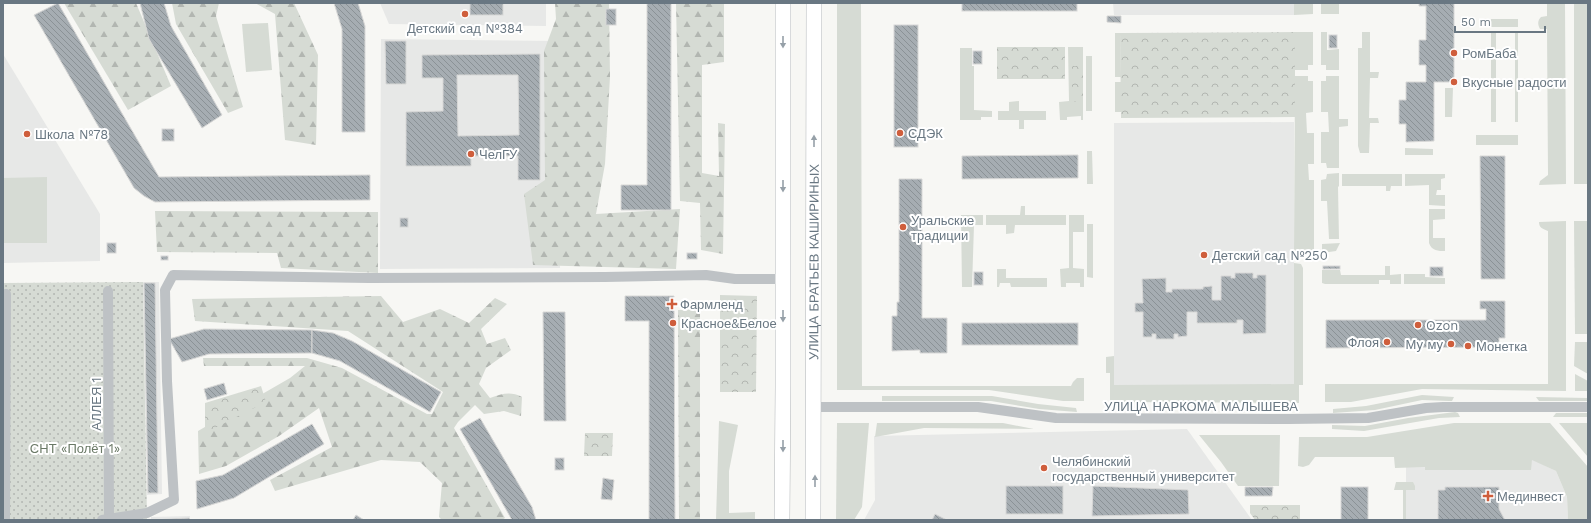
<svg xmlns="http://www.w3.org/2000/svg" width="1591" height="523" font-family="'Work Sans',sans-serif">
	<style>
		.built { fill: #e7e8e7 }
		.grass { fill: #d6dbd4 }
		.forest { fill: url(#forest-firs) }
		.park { fill: url(#park-crowns) }
		.garden { fill: url(#garden-dots) }
		.building { fill: url(#building-back-hatch); stroke: #d8d8d7; fill-rule: evenodd }
		.lines { fill: none; stroke-linecap: round; stroke-linejoin: round }
		.primary-casing { stroke: #b2b6b9; stroke-width: 16 }
		.minor { stroke: #bec2c5; stroke-width: 10 }
		.primary { stroke: #fff; stroke-width: 15 }
		.oneway { fill: #96a0a8 }
		.poi-dot { fill: #cf5e3c; stroke: #fff; stroke-width: 1.5 }
		.labels { text-anchor: middle; dominant-baseline: central; stroke-width: 4; stroke-linejoin: round; paint-order: stroke }
		.poi-label { font-size: 13px; fill: #697782; stroke: #fff; text-anchor: start }
		.street-label { font-size: 13px; fill: #697782; stroke: #fff }
		.park-label { font-size: 13px; fill: #6b7a67; stroke: #fff }
	</style>
	<defs>
		<pattern id="forest-firs" width="22" height="20" patternUnits="userSpaceOnUse"><rect width="22" height="20" fill="#d6dbd4"/><path d="M5 1l3.5 6h-7zM16 11l3.5 6h-7z" fill="#b2b6b1"/></pattern>
		<pattern id="park-crowns" width="20" height="18" patternUnits="userSpaceOnUse"><rect width="20" height="18" fill="#d6dbd4"/><path d="M2 6a3 3 0 1 1 6 0M12 15a3 3 0 1 1 6 0" fill="none" stroke="#b2b6b1"/></pattern>
		<pattern id="garden-dots" width="8" height="8" patternUnits="userSpaceOnUse"><rect width="8" height="8" fill="#d6dbd4"/><path d="M2 2h.1M6 6h.1" fill="none" stroke="#b2b6b1" stroke-width="1.8" stroke-linecap="round"/></pattern>
		<pattern id="building-back-hatch" width="6" height="6" patternUnits="userSpaceOnUse"><rect width="6" height="6" fill="#a6adb2"/><path d="M-1 5l2 2M0 0l6 6M5-1l2 2" fill="none" stroke="#8b9296"/></pattern>
	</defs>
	<rect width="100%" height="100%" fill="#f7f7f4"/>
	<g class="built">
		<path d="M380,3H546V26L389,24Z"/>
		<path d="M1113,3H1294V15H1114Z"/>
		<path d="M381,39L561,41L560,268L380,269Z"/>
		<path d="M3,54L100,214V261L3,263Z"/>
		<path d="M1294,122V385H1114V123Z"/>
		<path d="M143,282H159L162,494L147,495Z"/>
		<path d="M1187,429L1252,520H864L875,500L874,436Z"/>
		<path d="M1532,459L1556,471L1567,497L1568,520H1406V467L1530,468Z"/>
		<path d="M190,516V520H151V517Z"/>
	</g>
	<g class="grass">
		<path d="M837,3H861L862,386H1071L1073,382L1077,378H1084V401H1063L989,390H837Z"/>
		<path d="M1294,3H1313V14L1294,15Z"/>
		<rect x="1321" y="3" width="18" height="11"/>
		<path d="M1547,3H1565L1566,184L1539,185L1540,181L1548,175L1547,29H1540C1538,25 1537,21 1541,17L1547,16Z"/>
		<rect x="1574" y="3" width="14" height="181"/>
		<rect x="1491" y="19" width="27" height="8"/>
		<path d="M268,23L272,70L246,72L242,24Z"/>
		<path d="M1295,32H1313V65H1308V70H1295Z"/>
		<path d="M1321,32H1327V50L1339,49V70H1326V65H1321Z"/>
		<path d="M1362,32H1370V72H1379L1378,78H1370L1369,118H1378L1379,123H1370L1369,153H1360L1358,146V48H1362Z"/>
		<rect x="1491" y="32" width="5" height="90"/>
		<rect x="1515" y="32" width="3" height="90"/>
		<path d="M1115,33H1120L1121,77H1115Z"/>
		<path d="M1068,47H1083V66H1073L1072,101L1083,102V120H1081V116L1067,117V120H1060L1059,102L1069,101Z"/>
		<path d="M960,48H972V66H974V110L992,111V117H981V120H960Z"/>
		<rect x="1086" y="56" width="6" height="55"/>
		<path d="M1295,76H1308V81H1313V112L1306,113L1307,133H1314V164H1308L1309,180H1314V252L1294,251Z"/>
		<path d="M1326,76H1339V119H1348V126L1339,127V168H1327L1326,163H1321V132H1329L1328,112H1321V81H1326Z"/>
		<rect x="1115" y="82" width="6" height="30"/>
		<path d="M1445,88H1453L1452,117H1445Z"/>
		<path d="M1019,101V111H1046V120H1024V129H1019V120H998V111H1009V102Z"/>
		<rect x="1476" y="135" width="42" height="10"/>
		<path d="M1405,148L1433,149V155H1405Z"/>
		<path d="M1087,151H1092L1093,184H1087Z"/>
		<path d="M1339,173V186L1338,187L1339,239H1329L1327,201H1321V180L1326,179L1327,174Z"/>
		<path d="M1342,174H1402V186H1391L1390,191H1386V186H1342Z"/>
		<path d="M1405,174H1445V178L1441,179V190H1437L1436,195H1445V206L1429,205V185L1405,186Z"/>
		<path d="M47,177V243H3V178Z"/>
		<path d="M1021,206H1025V215H1066V225H1015L1014,233L1006,234V225H986V215H1020Z"/>
		<path d="M1429,209H1445V219L1433,220V238H1445V251C1438,251 1432,251 1429,243Z"/>
		<path d="M961,215H983V225H974L972,287H962Z"/>
		<path d="M1069,215H1084V232H1073V268L1084,269V287H1080V283H1066V287H1061L1060,269L1069,268Z"/>
		<path d="M1566,221V391L1422,389L1351,402H1325V384H1548V231C1543,229 1539,228 1539,222Z"/>
		<path d="M1574,221H1588V334H1575Z"/>
		<path d="M1087,224H1093V278L1087,277Z"/>
		<path d="M1340,243L1336,251L1322,253V244Z"/>
		<path d="M1294,263L1301,264L1303,268V385H1299V403L1110,402V373H1106V357L1114,356V385L1294,384Z"/>
		<path d="M1385,266H1390V275L1401,274V284H1390V280H1379V284H1325L1322,283V270H1340L1341,275H1385Z"/>
		<path d="M997,269H1006V278H1047V287H1011L1010,283H1000L999,287H997Z"/>
		<path d="M1404,274H1425V277L1445,278V284H1404Z"/>
		<path d="M1575,342H1588V374L1574,366Z"/>
		<path d="M1575,374L1588,381V391H1575Z"/>
		<path d="M1422,395L1454,397L1452,401H1449L1422,400L1375,410L1333,413V409L1366,406Z"/>
		<path d="M882,396H992L1038,404L1076,408L1077,412L1039,409L991,401H882Z"/>
		<path d="M1536,397L1588,398V401H1539Z"/>
		<path d="M1455,412L1458,413L1460,417L1439,418L1364,431L1332,429V425L1365,426L1408,418Z"/>
		<path d="M1556,413H1588V417H1553Z"/>
		<path d="M719,421L738,425L729,471V513L755,512V520H716Z"/>
		<path d="M837,423H869L862,507L854,520H836Z"/>
		<path d="M877,423H1003L1034,429L924,428L875,437Z"/>
		<path d="M1454,423H1550L1588,467V520H1568L1567,497L1556,471L1532,460L1531,470H1425V467L1395,468L1394,457H1315L1309,465L1303,467L1298,466L1299,437H1367Z"/>
		<path d="M1559,423H1588V457Z"/>
		<path d="M1199,435H1280L1279,486H1238L1221,462Z"/>
		<path d="M1396,482H1413L1415,486V490H1406V520H1403V490H1394Z"/>
	</g>
	<g class="forest">
		<path d="M64,3H136L171,86L128,110Z"/>
		<path d="M172,3H219L216,16L243,107L228,113L176,24Z"/>
		<path d="M255,3H294L318,55L316,145L285,140L275,14Z"/>
		<path d="M555,3H609L610,77L605,164L596,214L680,209L676,269L533,265L524,194L545,180L544,51L556,19Z"/>
		<path d="M676,3H724V62L702,65V173L719,176L718,123L725,124L723,254L701,250L700,203L680,201Z"/>
		<path d="M155,211L378,212V273L281,268L277,253L157,252Z"/>
		<path d="M381,296L403,322L440,309L469,323L495,298L507,304L481,329L487,344L505,338L511,350L486,368L479,384L490,398C502,394 510,391 522,397L521,416L504,411L484,414L475,405L458,422L454,428L505,518L502,520H442L439,517L442,483L420,462L381,460L275,491L270,480L332,447L319,408L279,436L226,466L199,474L198,431L290,378L305,366H204L203,358H307L342,368L427,414H432L443,392L348,331L195,321L192,299Z"/>
		<path d="M700,309V520H679L678,310Z"/>
	</g>
	<g class="park">
		<path d="M1295,32V117L1121,118L1120,33Z"/>
		<rect x="997" y="47" width="68" height="32"/>
		<rect x="1072" y="66" width="11" height="36"/>
		<path d="M720,295L757,296L756,392H720Z"/>
		<path d="M261,386L266,402L205,433V403Z"/>
		<path d="M585,433H613L612,456H584Z"/>
		<path d="M1250,505H1300V520H1255L1250,513Z"/>
	</g>
	<path class="garden" d="M143,282L147,520H3V283Z"/>
	<g class="building">
		<path d="M58,3L159,177L370,175V200L155,202L144,196L134,188L34,15Z"/>
		<path d="M140,3H164L171,26L222,115L202,128L149,39Z"/>
		<path d="M334,3H358L365,26V132H342V29Z"/>
		<rect x="470" y="3" width="33" height="12"/>
		<path d="M647,3H671V210H621V185H647Z"/>
		<rect x="962" y="3" width="115" height="8"/>
		<path d="M1419,3H1454V82H1434V141L1406,142V124H1399V100H1406V82H1426V65H1419V40H1426V6H1419Z"/>
		<rect x="606" y="9" width="10" height="16"/>
		<path d="M1107,16H1121V23L1107,22Z"/>
		<rect x="894" y="25" width="24" height="122"/>
		<rect x="1329" y="35" width="8" height="13"/>
		<path d="M385,41H406V84H386Z"/>
		<rect x="973" y="51" width="9" height="13"/>
		<path d="M540,54V180H518V156H471V166H406V112L443,111V78H422V55ZM457,75H518L519,135L458,136Z"/>
		<rect x="162" y="129" width="12" height="12"/>
		<path d="M1078,155V178L962,179V156Z"/>
		<path d="M1480,156H1505V279H1481Z"/>
		<path d="M899,179H922V318H947V353H920V350L892,351V316H897V302H899Z"/>
		<rect x="400" y="218" width="8" height="9"/>
		<rect x="107" y="243" width="9" height="10"/>
		<rect x="687" y="253" width="10" height="6"/>
		<rect x="161" y="256" width="7" height="4"/>
		<rect x="1323" y="266" width="17" height="3"/>
		<rect x="1430" y="267" width="13" height="9"/>
		<rect x="974" y="272" width="9" height="13"/>
		<path d="M1235,273H1253V278H1257V275H1266V333L1243,334V320H1237V323H1197V312H1187V336L1178,337V334H1174V339H1156V334H1152V337H1143V312H1135V303H1143L1142,279L1166,278V292H1172V289H1203V287L1212,286V300H1221V276H1231V278H1235Z"/>
		<path d="M144,283H155L158,493H148Z"/>
		<path d="M625,296H674L675,520H649V321H625Z"/>
		<path d="M1480,301H1505V338H1499V347L1326,348V320H1486V309H1480Z"/>
		<path d="M543,312H565L566,421H544Z"/>
		<rect x="962" y="323" width="116" height="22"/>
		<path d="M204,329L312,330V353L209,354L182,362L169,339Z"/>
		<path d="M312,330L333,333L352,341L441,392L430,412L340,361L312,353Z"/>
		<path d="M224,383L227,394L207,400L204,389Z"/>
		<path d="M480,418L532,507L536,520H512L460,429Z"/>
		<path d="M312,424L324,444L234,498L197,509L196,481L223,475Z"/>
		<rect x="555" y="458" width="9" height="12"/>
		<path d="M603,478L614,480L612,500L601,499Z"/>
		<rect x="1006" y="486" width="57" height="28"/>
		<path d="M1093,486L1188,490L1189,514L1092,516Z"/>
		<path d="M1245,487H1273L1272,496H1245Z"/>
		<rect x="1341" y="487" width="27" height="33"/>
		<path d="M1445,487H1499V509L1505,520H1438V490H1445Z"/>
		<path d="M935,514L947,520H932Z"/>
		<path d="M356,515L364,520H353Z"/>
		<path d="M189,518L190,520H153Z"/>
	</g>
	<g class="lines">
		<g class="primary-casing">
			<g id="primary">
				<path d="M782,520L783,386V3"/>
				<path id="s1" d="M813,520L814,3"/>
			</g>
		</g>
		<g class="minor">
			<path d="M108,291L109,518"/>
			<path d="M815,407H978L1056,418L1289,419L1368,418L1426,408L1443,407H1588"/>
			<path d="M5,520L6,294"/>
			<path d="M102,520L147,513L174,500L167,381L165,290L173,275L369,278L605,277L706,275L735,279H783"/>
		</g>
		<use href="#primary" class="primary"/>
	</g>
	<defs><path id="oneway-solid" d="M-6-.8H1V-3.2L6.5 0L1 3.2V.8H-6Z"/></defs>
	<g class="oneway">
		<use href="#oneway-solid" transform="translate(783 42) rotate(90)"/>
		<use href="#oneway-solid" transform="translate(814 141) rotate(-90)"/>
		<use href="#oneway-solid" transform="translate(783 186) rotate(90)"/>
		<use href="#oneway-solid" transform="translate(783 316) rotate(90)"/>
		<use href="#oneway-solid" transform="translate(783 446) rotate(90)"/>
		<use href="#oneway-solid" transform="translate(815 481) rotate(-90)"/>
	</g>
	<g class="poi-dot">
		<circle cx="465" cy="14" r="4"/>
		<circle cx="1454" cy="53" r="4"/>
		<circle cx="1454" cy="82" r="4"/>
		<circle cx="900" cy="133" r="4"/>
		<circle cx="27" cy="134" r="4"/>
		<circle cx="471" cy="154" r="4"/>
		<circle cx="903" cy="227" r="4"/>
		<circle cx="1204" cy="255" r="4"/>
		<path d="M670 298h4v4h4v4h-4v4h-4v-4h-4v-4h4z"/>
		<circle cx="673" cy="323" r="4"/>
		<circle cx="1418" cy="325" r="4"/>
		<circle cx="1387" cy="342" r="4"/>
		<circle cx="1451" cy="344" r="4"/>
		<circle cx="1468" cy="346" r="4"/>
		<circle cx="1044" cy="468" r="4"/>
		<path d="M1486 490h4v4h4v4h-4v4h-4v-4h-4v-4h4z"/>
	</g>
	<g class="labels">
		<g class="poi-label">
			<text x="465" y="28" text-anchor="middle">Детский сад №384</text>
			<text x="1462" y="53">РомБаба</text>
			<text x="1462" y="82">Вкусные радости</text>
			<text x="908" y="133">СДЭК</text>
			<text x="35" y="134">Школа №78</text>
			<text x="479" y="154">ЧелГУ</text>
			<text x="911" y="220">Уральские<tspan x="911" dy="15">традиции</tspan></text>
			<text x="1212" y="255">Детский сад №250</text>
			<text x="680" y="304">Фармленд</text>
			<text x="681" y="323">Красное&amp;Белое</text>
			<text x="1426" y="325">Ozon</text>
			<text x="1379" y="342" text-anchor="end">Флоя</text>
			<text x="1443" y="344" text-anchor="end">Му му</text>
			<text x="1476" y="346">Монетка</text>
			<text x="1052" y="461">Челябинский<tspan x="1052" dy="15">государственный университет</tspan></text>
			<text x="1497" y="496">Мединвест</text>
		</g>
		<g class="street-label">
			<text stroke="none"><textPath href="#s1" startOffset="258">УЛИЦА БРАТЬЕВ КАШИРИНЫХ</textPath></text>
			<text transform="translate(96 404) rotate(-90)">АЛЛЕЯ 1</text>
			<text x="1201" y="406">УЛИЦА НАРКОМА МАЛЫШЕВА</text>
		</g>
		<g class="park-label">
			<text x="75" y="448">СНТ «Полёт 1»</text>
		</g>
	</g>
	<rect width="1591" height="523" fill="none" stroke="#697782" stroke-width="8"/>
	<path d="M1455 26v6h90v-6" fill="none" stroke="#697782" stroke-width="2"/>
	<text x="1461" y="26" font-size="12" fill="#697782" stroke="#ffffff" stroke-width="3" paint-order="stroke">50 m</text>
</svg>
